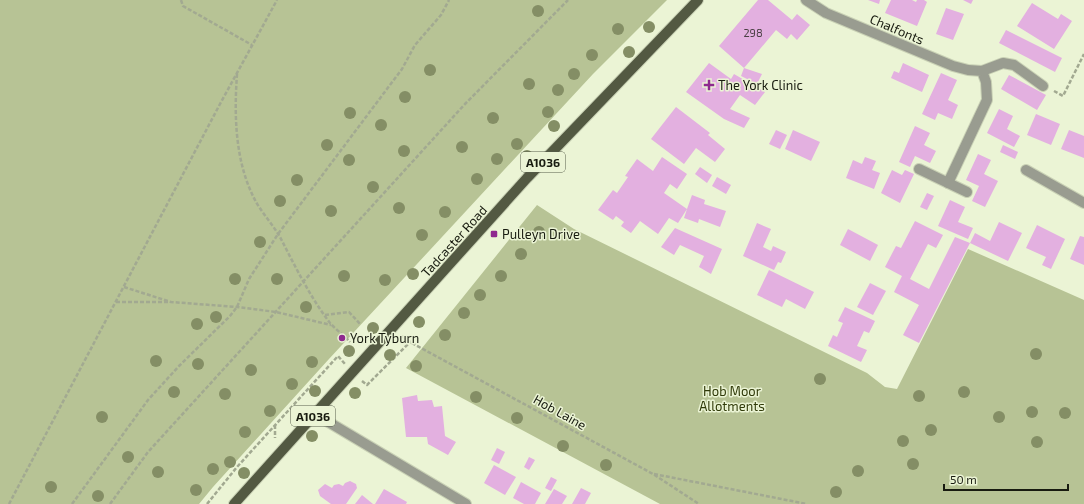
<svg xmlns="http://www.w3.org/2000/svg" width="1084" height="504" font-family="'Exo 2',sans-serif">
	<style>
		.green { fill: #b7c395 }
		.building { fill: #e3b0e0 }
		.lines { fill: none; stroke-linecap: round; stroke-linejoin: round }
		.minor-casing { stroke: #c9d1b5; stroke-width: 12 }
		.major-casing { stroke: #c9d1b5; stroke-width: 12 }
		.path { stroke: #a2a991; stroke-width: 2.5; stroke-dasharray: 4 2; stroke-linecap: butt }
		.minor { stroke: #999c90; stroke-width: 10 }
		.major { stroke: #535942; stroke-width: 10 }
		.tree { fill: #848e65 }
		.poi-dot { fill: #8f298f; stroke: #ebf4d5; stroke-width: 1.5 }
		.labels { text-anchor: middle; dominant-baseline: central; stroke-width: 3; stroke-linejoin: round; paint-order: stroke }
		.number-label { font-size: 11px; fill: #4b4044 }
		.shield { fill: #ebf4d5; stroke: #575c4b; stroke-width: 1 }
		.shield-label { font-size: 12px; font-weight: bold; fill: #181b10 }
		.street-label { font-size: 13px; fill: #181b10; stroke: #ebf4d5 }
		.poi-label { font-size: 13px; fill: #181b10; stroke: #ebf4d5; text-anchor: start }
		.park-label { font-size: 13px; fill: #303a09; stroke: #ebf4d5 }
	</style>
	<rect width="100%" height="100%" fill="#ebf4d5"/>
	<g class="green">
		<path d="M0,0H667L593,74L329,359L213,487L199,504H0Z"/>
		<path d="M537,205L574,229L867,373L885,387L897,389L968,249L1084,300V504H660L406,368Z"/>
	</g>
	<g class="building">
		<path d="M758,0H768L792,20L797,14L810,25L797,40L791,34L787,39L776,30L744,68L719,46Z"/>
		<path d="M868,0H880L879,4Z"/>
		<path d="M891,0H912L916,2L917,0H924L927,2L917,26L885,13Z"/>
		<path d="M963,0H973L971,4Z"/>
		<path d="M1032,3L1058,19L1061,14L1072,21L1054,49L1017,26Z"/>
		<path d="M946,8L964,14L953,40L936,34Z"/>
		<path d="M1006,30L1062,58L1055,72L999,43Z"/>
		<path d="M709,63L731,79L734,74L765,92L755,105L740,95L730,109L750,118L744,128L724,119L686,92Z"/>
		<path d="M903,63L929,75L922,92L891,78L894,71L899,73Z"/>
		<path d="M744,68L762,74L757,84L741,76Z"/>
		<path d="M941,73L957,80L948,100L958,105L952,119L938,113L935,120L922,114Z"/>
		<path d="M1009,75L1046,95L1037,110L1001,89Z"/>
		<path d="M676,107L710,133L708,135L725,149L715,162L696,148L684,164L651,139Z"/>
		<path d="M999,109L1013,116L1007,129L1020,136L1014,147L987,133Z"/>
		<path d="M1036,114L1060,124L1051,145L1027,135Z"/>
		<path d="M915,126L930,133L924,145L936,151L930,163L915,156L910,167L899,162Z"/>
		<path d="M776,130L787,135L780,149L769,144Z"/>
		<path d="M793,130L820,142L811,161L785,149Z"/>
		<path d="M1069,130L1084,136V158L1061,149Z"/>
		<path d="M1003,145L1018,152L1015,159L1000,152Z"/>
		<path d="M978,154L991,160L984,174L998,181L985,207L972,201L979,186L966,180Z"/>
		<path d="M662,157L687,174L677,189L670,184L664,193L687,209L692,195L705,200L704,204L726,211L720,227L699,219L698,223L684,218L687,209L678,223L669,218L658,234L640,221L631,233L621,226L624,222L616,216L613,220L598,210L613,190L617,193L628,177L625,176L637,159L653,171Z"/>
		<path d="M865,157L876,161L872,170L880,173L874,189L846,178L853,160L862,164Z"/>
		<path d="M700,167L712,175L707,183L695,174Z"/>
		<path d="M892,170L902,175L905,170L914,174L900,203L881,193Z"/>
		<path d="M717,177L731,185L726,194L712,186Z"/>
		<path d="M927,193L934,196L927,210L920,207Z"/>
		<path d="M950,200L965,207L958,222L973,228L968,239L938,226Z"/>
		<path d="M915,221L943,235L936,248L928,244L910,279L929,289L955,237L970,243L919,343L903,335L919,305L894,292L902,276L885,267L896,246L901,248Z"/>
		<path d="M999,222L1022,233L1008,261L970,243L975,233L990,241Z"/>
		<path d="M757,223L771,229L763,247L771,251L773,246L786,252L781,263L778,262L774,270L743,256Z"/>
		<path d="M1037,225L1065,239L1051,269L1042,265L1046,257L1026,248Z"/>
		<path d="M675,228L722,249L711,274L699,267L704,256L680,245L674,255L661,247Z"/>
		<path d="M848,229L878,245L870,261L840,245Z"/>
		<path d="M1080,236L1084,237V265L1070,259Z"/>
		<path d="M769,270L814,292L805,309L786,299L782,307L757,295Z"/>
		<path d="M870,283L886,291L873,315L857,307Z"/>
		<path d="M845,307L875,321L869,333L864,331L857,346L867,350L861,362L828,346L833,335L837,337L843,323L838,321Z"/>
		<path d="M417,395L418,401L432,400L434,407L442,406L445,436L456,442L448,455L428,444L427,437H406L402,398Z"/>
		<path d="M497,448L505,452L499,464L491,460Z"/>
		<path d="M529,457L535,460L529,470L524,467Z"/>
		<path d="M494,465L516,477L505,495L484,483Z"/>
		<path d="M551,477L557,480L551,491L545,488Z"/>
		<path d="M350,481L356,484L357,488L346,504H331L320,496L318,490L325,484L332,488L334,485L339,484L343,486L345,483Z"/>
		<path d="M521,482L541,493L535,504H524L513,498Z"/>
		<path d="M581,488L591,493L585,504H572Z"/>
		<path d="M384,489L407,502L406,504H375Z"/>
		<path d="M554,489L567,496L562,504H545Z"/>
		<path d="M362,495L373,504H355Z"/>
	</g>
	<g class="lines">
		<g class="minor-casing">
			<g id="minor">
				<path d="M806,0L826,13L953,66L968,70L982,71L986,82L987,100L948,183"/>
				<path d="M982,71L1003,63L1014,65L1043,86"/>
				<path d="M919,169L967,192"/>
				<path d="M1026,170L1084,203"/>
				<path d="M315,414L466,504"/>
			</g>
		</g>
		<g class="major-casing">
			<path id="major" d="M234,504L527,178L698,0"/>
		</g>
		<g class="path">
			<path d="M181,0L183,6L252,45"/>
			<path d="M237,74C234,117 235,163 256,202C263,214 273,225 280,237C295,266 310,297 330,323C335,329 345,336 350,342"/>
			<path d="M1054,91L1063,96L1084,54"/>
			<path d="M124,287L171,302L237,307L276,312L331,325"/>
			<path d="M116,302H168"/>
			<path d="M325,315L349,312L361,325"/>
			<path d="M402,336L410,342L653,474L699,504"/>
			<path d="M362,381L367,385L410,342"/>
			<path d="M275,425V438"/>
			<path d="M654,474L807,504"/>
			<path d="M9,504L220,104L277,0"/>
			<path d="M72,504L148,400L179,366L230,316L237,307L249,279L278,234L402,69L415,45L441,15L449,0"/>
			<path d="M110,504L148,452L465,104L568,0"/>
			<path d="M207,504L237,467L338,356L345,364"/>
		</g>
		<use href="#minor" class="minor"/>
		<use href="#major" class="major"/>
	</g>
	<g class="tree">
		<circle cx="538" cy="11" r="6"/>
		<circle cx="649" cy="27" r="6"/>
		<circle cx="618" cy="29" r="6"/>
		<circle cx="629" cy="52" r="6"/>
		<circle cx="592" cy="55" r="6"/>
		<circle cx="430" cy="70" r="6"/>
		<circle cx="574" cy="74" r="6"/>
		<circle cx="529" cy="84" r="6"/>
		<circle cx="558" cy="90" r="6"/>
		<circle cx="405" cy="97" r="6"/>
		<circle cx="548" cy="112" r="6"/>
		<circle cx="350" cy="113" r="6"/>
		<circle cx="493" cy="118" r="6"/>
		<circle cx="381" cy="125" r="6"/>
		<circle cx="554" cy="126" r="6"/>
		<circle cx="517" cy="144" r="6"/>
		<circle cx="327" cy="145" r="6"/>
		<circle cx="462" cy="147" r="6"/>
		<circle cx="404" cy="151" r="6"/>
		<circle cx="527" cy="156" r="6"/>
		<circle cx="497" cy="159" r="6"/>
		<circle cx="349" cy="160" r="6"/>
		<circle cx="477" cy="179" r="6"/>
		<circle cx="297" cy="180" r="6"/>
		<circle cx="373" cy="187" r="6"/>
		<circle cx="280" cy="201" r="6"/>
		<circle cx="399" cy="208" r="6"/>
		<circle cx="331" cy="211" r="6"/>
		<circle cx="445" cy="212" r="6"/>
		<circle cx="539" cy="232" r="6"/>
		<circle cx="422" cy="235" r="6"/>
		<circle cx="260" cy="242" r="6"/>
		<circle cx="521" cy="254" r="6"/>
		<circle cx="413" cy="274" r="6"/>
		<circle cx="344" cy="276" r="6"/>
		<circle cx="501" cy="276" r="6"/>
		<circle cx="235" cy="279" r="6"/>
		<circle cx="277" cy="279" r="6"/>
		<circle cx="385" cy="280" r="6"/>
		<circle cx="480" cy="295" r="6"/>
		<circle cx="306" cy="307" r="6"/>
		<circle cx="464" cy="313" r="6"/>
		<circle cx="216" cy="317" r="6"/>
		<circle cx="419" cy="322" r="6"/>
		<circle cx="197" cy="324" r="6"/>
		<circle cx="373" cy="328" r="6"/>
		<circle cx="445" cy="335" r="6"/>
		<circle cx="349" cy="351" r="6"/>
		<circle cx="1036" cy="354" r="6"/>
		<circle cx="390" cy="355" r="6"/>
		<circle cx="156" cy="361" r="6"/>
		<circle cx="312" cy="362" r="6"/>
		<circle cx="198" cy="364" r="6"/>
		<circle cx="416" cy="366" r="6"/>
		<circle cx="251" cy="370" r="6"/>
		<circle cx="820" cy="379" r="6"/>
		<circle cx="292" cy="384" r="6"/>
		<circle cx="315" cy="391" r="6"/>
		<circle cx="174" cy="392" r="6"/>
		<circle cx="964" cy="392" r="6"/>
		<circle cx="355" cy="393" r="6"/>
		<circle cx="225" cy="394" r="6"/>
		<circle cx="919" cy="396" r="6"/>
		<circle cx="476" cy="397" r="6"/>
		<circle cx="270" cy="411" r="6"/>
		<circle cx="1032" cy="412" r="6"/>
		<circle cx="1065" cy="413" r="6"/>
		<circle cx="102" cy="417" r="6"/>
		<circle cx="999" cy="417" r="6"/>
		<circle cx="517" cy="418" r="6"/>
		<circle cx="931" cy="430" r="6"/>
		<circle cx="245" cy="432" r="6"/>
		<circle cx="312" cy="436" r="6"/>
		<circle cx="903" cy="441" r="6"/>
		<circle cx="1037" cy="442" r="6"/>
		<circle cx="563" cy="446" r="6"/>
		<circle cx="128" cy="457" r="6"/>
		<circle cx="230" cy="462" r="6"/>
		<circle cx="913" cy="464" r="6"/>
		<circle cx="606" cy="465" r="6"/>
		<circle cx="213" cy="469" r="6"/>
		<circle cx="858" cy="471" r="6"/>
		<circle cx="158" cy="472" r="6"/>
		<circle cx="244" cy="473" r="6"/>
		<circle cx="51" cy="487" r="6"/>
		<circle cx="196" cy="490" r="6"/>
		<circle cx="836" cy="492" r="6"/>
		<circle cx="98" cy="496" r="6"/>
	</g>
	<g class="poi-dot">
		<path d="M707 79h4v4h4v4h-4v4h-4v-4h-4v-4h4z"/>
		<rect x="490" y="230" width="8" height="8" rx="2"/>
		<circle cx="342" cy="338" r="4"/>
	</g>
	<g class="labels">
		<g class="number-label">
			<text x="753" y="32">298</text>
		</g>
		<g class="shield">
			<rect x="521" y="152" width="44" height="20" rx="3"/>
			<rect x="291" y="406" width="44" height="20" rx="3"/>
		</g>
		<g class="shield-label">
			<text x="543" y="162">A1036</text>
			<text x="313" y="416">A1036</text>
		</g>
		<g class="street-label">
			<text transform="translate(897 29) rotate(23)">Chalfonts</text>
			<text transform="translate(454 241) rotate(-48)">Tadcaster Road</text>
			<text transform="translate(560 412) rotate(29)">Hob Laine</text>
		</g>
		<g class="poi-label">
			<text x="718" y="85">The York Clinic</text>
			<text x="502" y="234">Pulleyn Drive</text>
			<text x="350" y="338">York Tyburn</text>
		</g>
		<g class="park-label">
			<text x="732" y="391">Hob Moor<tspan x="732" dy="15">Allotments</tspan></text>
		</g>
	</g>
	<path d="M944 484v6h124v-6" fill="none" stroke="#181b10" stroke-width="2"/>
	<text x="950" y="484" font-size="12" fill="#181b10" stroke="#ebf4d5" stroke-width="3" paint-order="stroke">50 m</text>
</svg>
